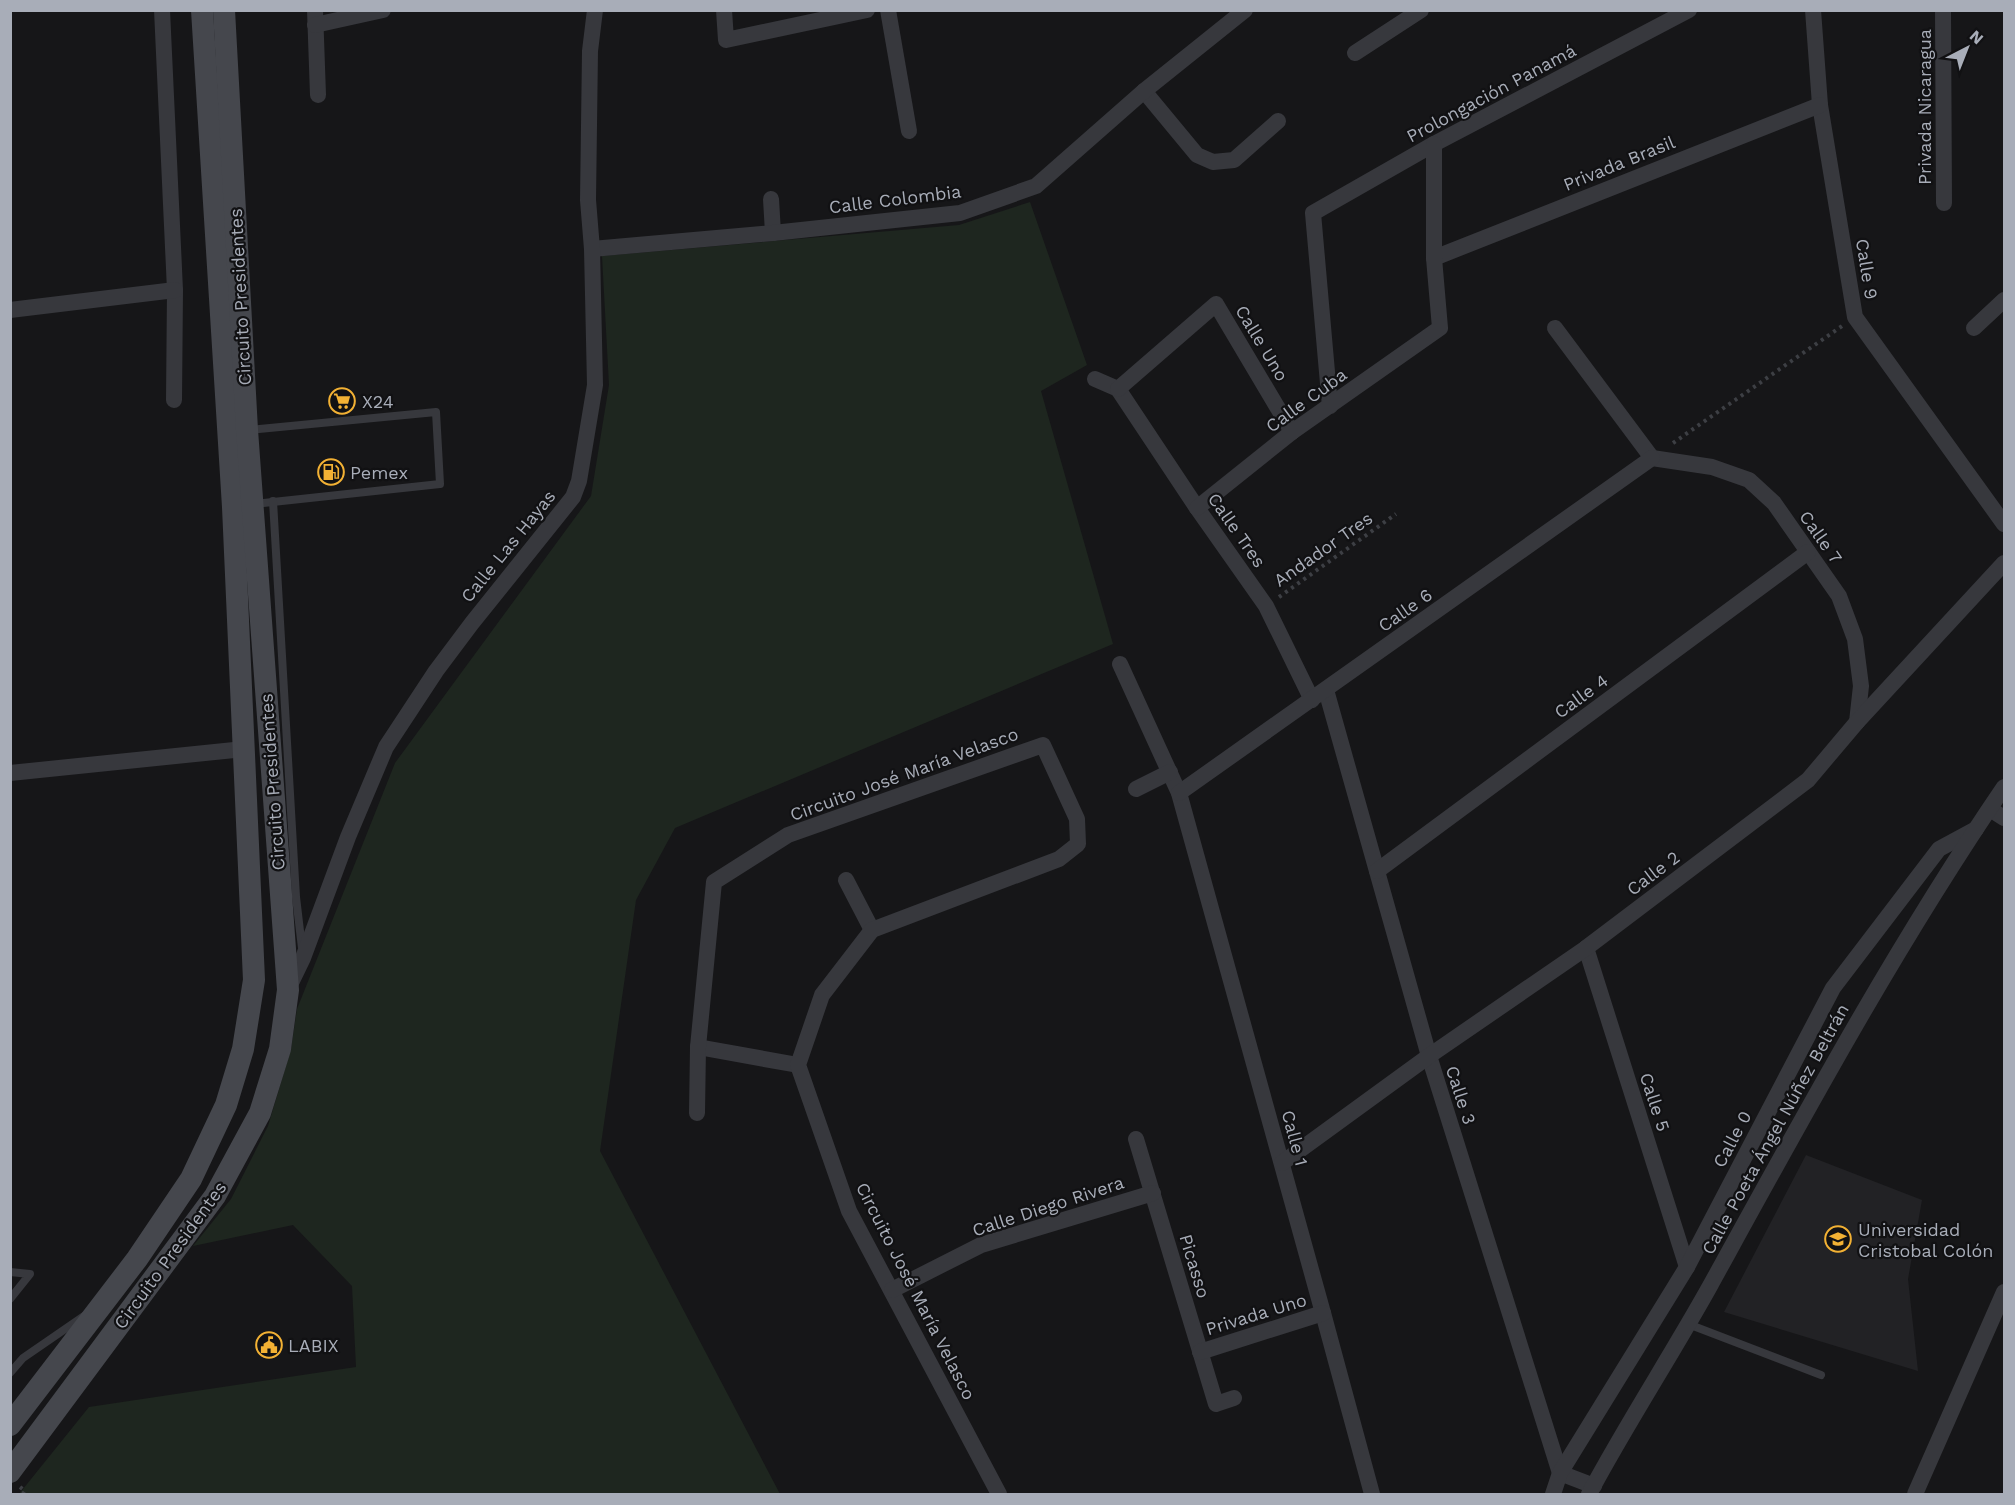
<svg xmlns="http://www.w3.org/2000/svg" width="2015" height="1505" font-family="'Work Sans',sans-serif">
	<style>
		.built { fill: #222225 }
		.green { fill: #1e261f }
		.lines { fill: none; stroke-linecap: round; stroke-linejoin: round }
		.path { stroke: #3d3f44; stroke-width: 4; stroke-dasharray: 3 4.5; stroke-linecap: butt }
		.service { stroke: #37383d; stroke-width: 8 }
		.minor { stroke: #37383d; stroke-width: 16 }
		.secondary { stroke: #45474d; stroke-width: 22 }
		.labels { text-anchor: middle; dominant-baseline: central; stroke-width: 4.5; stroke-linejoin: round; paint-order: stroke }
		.street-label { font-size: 18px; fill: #a8adb8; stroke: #111113 }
		.poi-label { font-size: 18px; fill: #a8adb8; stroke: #111113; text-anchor: start }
	</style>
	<rect width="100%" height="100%" fill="#161618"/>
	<path class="built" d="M1806,1155L1922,1200L1908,1279L1918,1371L1724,1312Z"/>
	<path class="green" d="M1030,202L1087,365L1041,391L1113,644L675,828L636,900L600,1151L780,1494H19L89,1407L356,1367L352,1286L293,1225L193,1246L231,1199L268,1126L291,1049L297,1009L395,763L591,496L609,385L602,256L959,225Z"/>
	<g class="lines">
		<g class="path">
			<path d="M1673,443L1842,326"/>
			<path d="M1279,597L1396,514"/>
			<path d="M20,1487L25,1491L23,1494"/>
		</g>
		<g class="service">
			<path d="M249,430L436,412L440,484L254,504"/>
			<path d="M273,501L296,897L302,948"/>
			<path d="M10,1272L30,1274L10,1299"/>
			<path d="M1688,1324L1821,1375"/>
			<path d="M10,1373L23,1358L84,1316"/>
		</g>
		<g class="minor">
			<path d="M162,10L175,290L174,400"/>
			<path d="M315,10L318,95"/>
			<path d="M724,10L726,40L867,10"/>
			<path d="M888,10L909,131"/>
			<path d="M1813,10L1820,105L1855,317L2004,524"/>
			<path d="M1943,10L1944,203"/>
			<path d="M315,25L383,10"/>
			<path d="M1355,53L1421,10"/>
			<path d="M1144,91L1197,155L1213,162L1234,160L1278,121"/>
			<path d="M771,199L773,233"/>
			<path d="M592,249L773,233L960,213L1036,186L1144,91L1245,10"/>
			<path d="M1434,258L1820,105"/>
			<path d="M10,310L175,290"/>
			<path d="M1555,328L1652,458"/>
			<path d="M1974,328L2004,300"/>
			<path d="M1095,379L1118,389"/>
			<path d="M1118,389L1197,508L1266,606L1312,700"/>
			<path d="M1118,389L1216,304L1292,432"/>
			<path d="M1330,406L1313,213L1434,144L1689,10"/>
			<path d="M1652,458L1712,467L1749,480L1774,503L1839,596L1855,639L1861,686L1857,722"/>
			<path d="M1197,508L1292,432L1440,328L1434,258V144"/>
			<path d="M1120,664L1179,793L1323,1313L1372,1494"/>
			<path d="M1326,690L1429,1056L1560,1473L1594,1486"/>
			<path d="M10,773L244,749"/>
			<path d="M1136,789L1170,772"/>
			<path d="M1179,793L1652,458"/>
			<path d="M1990,809L2004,818"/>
			<path d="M1377,871L1808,552"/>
			<path d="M846,880L872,930"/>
			<path d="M1586,948L1687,1267"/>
			<path d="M289,987L303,958L348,837L386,747L436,671L472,623L573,497L579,481L595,385L592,249L588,200L590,51L595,10"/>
			<path d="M698,1047L798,1065"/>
			<path d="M697,1113L698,1047L714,882L788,835L1043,745L1077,819L1078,844L1059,859L872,930L822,995L798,1065L849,1211L999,1494"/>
			<path d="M1136,1139L1216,1404L1234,1398"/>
			<path d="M1282,1163L1429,1056L1586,948L1808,780L1857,722L2004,563"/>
			<path d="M892,1290L981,1245L1153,1193"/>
			<path d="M1200,1352L1323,1313"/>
			<path d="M1553,1494L1560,1473L1687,1267L1833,988L1939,849L1976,829"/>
			<path d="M1589,1494C1627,1423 1671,1356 1710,1286C1803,1117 1895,947 2004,787"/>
			<path d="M1915,1494L2004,1292"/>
		</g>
		<g class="secondary">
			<path d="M10,1425L137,1259L191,1179L226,1105L243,1049L254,980L233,507L202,10"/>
			<path d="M10,1472L215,1196L260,1113L280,1049L288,990L247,430L224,10"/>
		</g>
	</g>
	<defs>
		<g id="supermarket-ring" transform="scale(1.35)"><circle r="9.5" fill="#111113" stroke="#f2b134" stroke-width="1.5"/><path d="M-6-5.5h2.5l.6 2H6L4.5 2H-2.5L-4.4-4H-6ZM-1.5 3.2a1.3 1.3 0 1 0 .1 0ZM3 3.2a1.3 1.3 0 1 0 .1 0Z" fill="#f2b134"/></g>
		<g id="fuel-ring" transform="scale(1.35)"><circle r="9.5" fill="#111113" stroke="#f2b134" stroke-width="1.5"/><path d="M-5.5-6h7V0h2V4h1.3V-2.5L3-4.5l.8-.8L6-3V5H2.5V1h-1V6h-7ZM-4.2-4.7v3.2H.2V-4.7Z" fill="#f2b134"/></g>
		<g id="school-ring" transform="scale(1.35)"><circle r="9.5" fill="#111113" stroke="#f2b134" stroke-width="1.5"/><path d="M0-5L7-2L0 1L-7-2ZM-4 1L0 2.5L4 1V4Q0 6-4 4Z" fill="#f2b134"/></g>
		<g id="civic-ring" transform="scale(1.35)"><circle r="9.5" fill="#111113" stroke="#f2b134" stroke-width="1.5"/><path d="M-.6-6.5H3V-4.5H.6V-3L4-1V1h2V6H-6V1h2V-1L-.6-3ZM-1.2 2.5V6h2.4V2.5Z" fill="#f2b134"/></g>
	</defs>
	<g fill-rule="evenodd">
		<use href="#supermarket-ring" x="342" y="401"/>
		<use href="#fuel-ring" x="331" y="472"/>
		<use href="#school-ring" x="1838" y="1239"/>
		<use href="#civic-ring" x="269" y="1345"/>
	</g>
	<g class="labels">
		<g class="street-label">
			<text transform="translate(1491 93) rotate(-28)">Prolongación Panamá</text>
			<text transform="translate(1924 107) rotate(-90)">Privada Nicaragua</text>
			<text transform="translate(1619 163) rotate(-22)">Privada Brasil</text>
			<text transform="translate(895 199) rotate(-7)">Calle Colombia</text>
			<text transform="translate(1867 269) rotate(81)">Calle 9</text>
			<text transform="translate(240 297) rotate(-93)">Circuito Presidentes</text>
			<text transform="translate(1262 343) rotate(59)">Calle Uno</text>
			<text transform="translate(1306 400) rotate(-36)">Calle Cuba</text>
			<text transform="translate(1237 530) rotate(55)">Calle Tres</text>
			<text transform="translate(1821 537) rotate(55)">Calle 7</text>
			<text transform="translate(508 546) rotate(-51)">Calle Las Hayas</text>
			<text transform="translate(1323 549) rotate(-35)">Andador Tres</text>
			<text transform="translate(1405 610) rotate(-35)">Calle 6</text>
			<text transform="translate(1581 696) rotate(-36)">Calle 4</text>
			<text transform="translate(904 774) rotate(-20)">Circuito José María Velasco</text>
			<text transform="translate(272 782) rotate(-94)">Circuito Presidentes</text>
			<text transform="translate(1653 873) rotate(-37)">Calle 2</text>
			<text transform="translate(1461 1095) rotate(72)">Calle 3</text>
			<text transform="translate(1655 1102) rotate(72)">Calle 5</text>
			<text transform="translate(1775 1129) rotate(-61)">Calle Poeta Ángel Núñez Beltrán</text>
			<text transform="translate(1295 1138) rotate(75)">Calle 1</text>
			<text transform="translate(1732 1139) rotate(-62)">Calle 0</text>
			<text transform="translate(1048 1206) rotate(-18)">Calle Diego Rivera</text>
			<text transform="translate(170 1255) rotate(-54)">Circuito Presidentes</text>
			<text transform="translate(1195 1266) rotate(73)">Picasso</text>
			<text transform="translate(916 1291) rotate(63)">Circuito José María Velasco</text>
			<text transform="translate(1256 1314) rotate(-17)">Privada Uno</text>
		</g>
		<g class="poi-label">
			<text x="362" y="401">X24</text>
			<text x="350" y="472">Pemex</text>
			<text x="1858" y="1229">Universidad<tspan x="1858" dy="21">Cristobal Colón</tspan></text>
			<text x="288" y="1345">LABIX</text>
		</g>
	</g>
	<rect width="2015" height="1505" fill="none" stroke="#a8adb8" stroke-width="24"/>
	<g transform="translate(1967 48) rotate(42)" stroke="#111113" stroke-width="4.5" paint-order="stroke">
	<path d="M0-4.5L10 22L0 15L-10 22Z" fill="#a8adb8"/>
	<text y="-9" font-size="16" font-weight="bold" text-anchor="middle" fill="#a8adb8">N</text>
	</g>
</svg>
